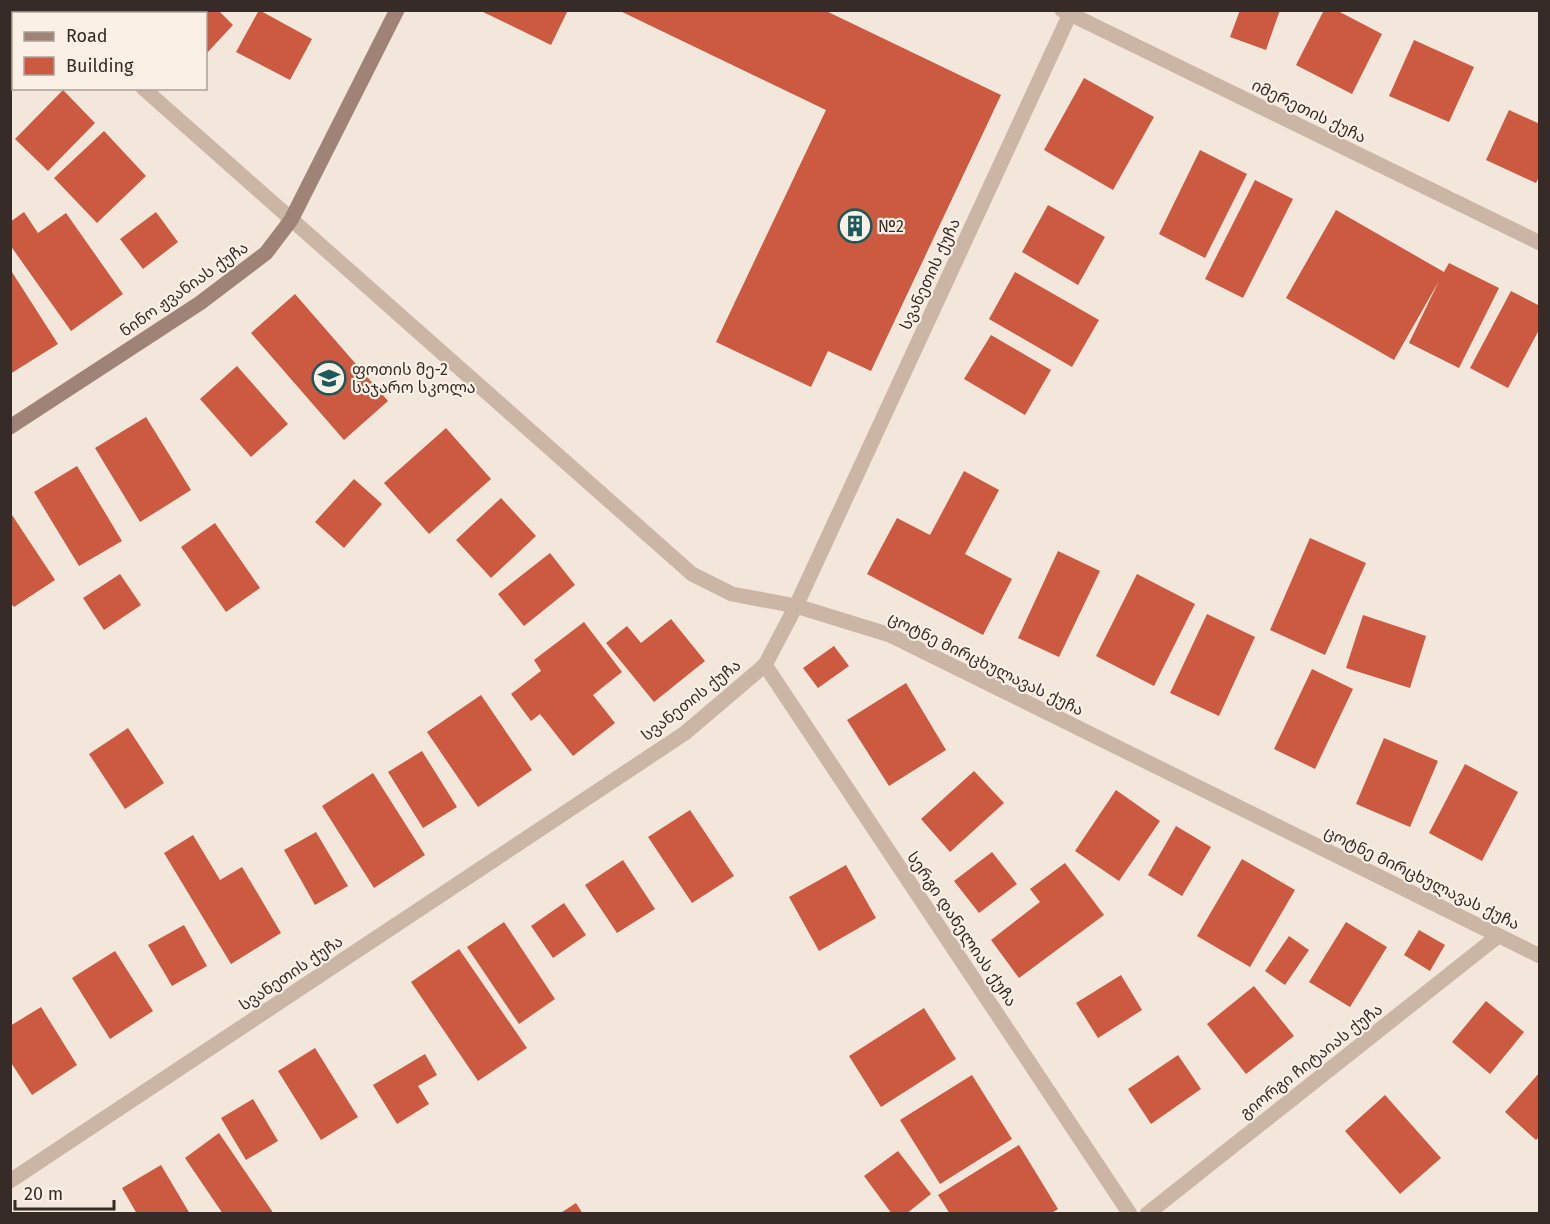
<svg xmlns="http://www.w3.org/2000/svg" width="1550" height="1224" font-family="'Fira Sans','Noto Sans Georgian',sans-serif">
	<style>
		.building { fill: #cb5a40 }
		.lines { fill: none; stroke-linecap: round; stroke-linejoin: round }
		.street { stroke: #cbb5a5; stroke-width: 15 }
		.secondary { stroke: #9f8377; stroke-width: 15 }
		.labels { text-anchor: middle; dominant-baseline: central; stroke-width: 4.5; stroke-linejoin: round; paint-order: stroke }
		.street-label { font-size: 16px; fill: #372b27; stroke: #faf0e6 }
		.poi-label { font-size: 16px; fill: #372b27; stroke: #faf0e6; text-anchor: start }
	</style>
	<rect width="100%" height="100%" fill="#f3e6da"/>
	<g class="building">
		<path d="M176,10H218L233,25L206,54V14H173Z"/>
		<path d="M259,10L312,39L290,80L236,52Z"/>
		<path d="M479,10H568L551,45Z"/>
		<path d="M618,10H824L1001,95L871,371L828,351L811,387L716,342L826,110Z"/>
		<path d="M1240,10H1280L1266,50L1230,37Z"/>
		<path d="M1324,10H1336L1382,34L1352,94L1296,65Z"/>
		<path d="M1414,40L1474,67L1449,122L1389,96Z"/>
		<path d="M10,48L14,51V86L10,89Z"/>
		<path d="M1084,78L1154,117L1113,190L1044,150Z"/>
		<path d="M63,90L95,123L48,171L15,139Z"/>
		<path d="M1509,110L1540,124V175L1536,183L1486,160Z"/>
		<path d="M104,131L146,176L97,223L54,178Z"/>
		<path d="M1200,150L1247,174L1205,258L1159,234Z"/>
		<path d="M1255,180L1293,199L1243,298L1205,279Z"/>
		<path d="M1048,205L1105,237L1078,285L1022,252Z"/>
		<path d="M1336,210L1444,272L1449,263L1499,288L1459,368L1409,343L1439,281L1394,360L1286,298Z"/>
		<path d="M24,212L38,233L66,213L123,294L71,331L10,245V222Z"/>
		<path d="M156,212L178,242L143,269L120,239Z"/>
		<path d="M10,269L58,344L10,374Z"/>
		<path d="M1015,272L1099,320L1072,367L989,319Z"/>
		<path d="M1511,291L1540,306V328L1508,388L1470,368Z"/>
		<path d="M295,294L388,401L344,440L251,333Z"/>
		<path d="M991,335L1051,370L1025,415L964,379Z"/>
		<path d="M237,366L288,424L251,457L200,399Z"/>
		<path d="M146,417L191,490L140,522L95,448Z"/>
		<path d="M446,428L491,479L429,534L384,483Z"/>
		<path d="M77,466L122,541L79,566L34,492Z"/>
		<path d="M964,471L999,490L965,554L1012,579L983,635L867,574L897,518L930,535Z"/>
		<path d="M354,479L382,504L344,548L315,522Z"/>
		<path d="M501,498L536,536L491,578L456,540Z"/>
		<path d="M10,512L55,580L14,607L10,602Z"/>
		<path d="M215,523L260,588L226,612L181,547Z"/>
		<path d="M1310,538L1366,563L1325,655L1270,630Z"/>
		<path d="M1058,551L1100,571L1059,657L1018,638Z"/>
		<path d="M550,553L575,585L524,626L498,594Z"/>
		<path d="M120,574L141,605L104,630L83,598Z"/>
		<path d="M1137,574L1195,604L1154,686L1096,656Z"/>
		<path d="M1207,614L1255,637L1219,716L1170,693Z"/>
		<path d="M1363,615L1426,636L1410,688L1346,668Z"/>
		<path d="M671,619L705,661L654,702L606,643L627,626L641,643Z"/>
		<path d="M584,622L622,672L593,695L615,723L573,756L540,714L531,721L511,694L541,671L534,660Z"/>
		<path d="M834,646L849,666L818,688L803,668Z"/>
		<path d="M1312,669L1353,689L1315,769L1274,749Z"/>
		<path d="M906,683L946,750L889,786L847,720Z"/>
		<path d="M481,695L532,770L478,807L427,732Z"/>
		<path d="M128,728L164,783L125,809L89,754Z"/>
		<path d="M1384,738L1438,761L1410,827L1356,804Z"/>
		<path d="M422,751L457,807L423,828L388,772Z"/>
		<path d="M1465,764L1518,792L1482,861L1429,833Z"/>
		<path d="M974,771L1004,803L950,852L921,819Z"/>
		<path d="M373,773L425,855L374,888L322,806Z"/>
		<path d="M1116,790L1160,821L1119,881L1075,851Z"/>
		<path d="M690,810L734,876L692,903L648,837Z"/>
		<path d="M1176,826L1211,847L1182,896L1148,875Z"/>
		<path d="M316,832L348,886L315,905L284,850Z"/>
		<path d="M193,835L220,880L242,867L281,933L231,964L164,853Z"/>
		<path d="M992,852L1017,884L979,913L954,881Z"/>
		<path d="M1242,859L1295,890L1250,967L1197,936Z"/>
		<path d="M623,860L655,909L617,933L585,885Z"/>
		<path d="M1065,863L1104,915L1019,978L991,940L1040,902L1030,889Z"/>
		<path d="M846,865L876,918L819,951L789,897Z"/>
		<path d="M564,903L586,935L553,958L531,926Z"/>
		<path d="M504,922L555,999L519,1024L467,947Z"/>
		<path d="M1346,922L1387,947L1350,1007L1309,982Z"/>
		<path d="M184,925L207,966L172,986L148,945Z"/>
		<path d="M1419,930L1445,945L1430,971L1404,955Z"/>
		<path d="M1289,936L1309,950L1285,985L1265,971Z"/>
		<path d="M459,949L527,1048L478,1081L411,982Z"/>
		<path d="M115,951L153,1011L110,1039L72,978Z"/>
		<path d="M1121,975L1142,1010L1098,1038L1076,1003Z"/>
		<path d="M1254,986L1294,1036L1246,1074L1207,1024Z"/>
		<path d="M1486,1001L1524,1032L1490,1074L1452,1042Z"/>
		<path d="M41,1007L77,1065L32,1095L10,1061V1026Z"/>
		<path d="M924,1008L956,1059L881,1107L849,1056Z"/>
		<path d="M315,1048L358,1117L321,1140L278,1071Z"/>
		<path d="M425,1054L437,1075L418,1086L429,1104L397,1124L373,1085Z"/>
		<path d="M1178,1055L1201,1089L1151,1124L1128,1089Z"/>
		<path d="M1540,1072V1136L1536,1140L1505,1112Z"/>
		<path d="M972,1075L1012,1139L940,1184L900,1120Z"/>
		<path d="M1385,1095L1441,1158L1400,1194L1345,1131Z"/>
		<path d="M253,1099L278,1141L246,1160L221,1118Z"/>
		<path d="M219,1133L274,1214H223L185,1158Z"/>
		<path d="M1019,1145L1058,1209L1050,1214H950L938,1195Z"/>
		<path d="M898,1151L931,1194L906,1214H892L864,1176Z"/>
		<path d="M161,1165L190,1214H137L122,1188Z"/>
		<path d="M576,1203L583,1214H559Z"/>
	</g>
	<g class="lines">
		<g class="street">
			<path d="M55,10L58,14"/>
			<path d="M1062,10L1540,243"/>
			<path d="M143,88L692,574L732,594L796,606L890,635L1540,956"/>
			<path d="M765,665L1130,1214"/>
			<path d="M10,1181L685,733L765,665L796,606L1070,14"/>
			<path d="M1147,1214L1498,936"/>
		</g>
		<path class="secondary" d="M10,427L200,303L266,253L291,220L397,10"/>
	</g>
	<defs>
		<g id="building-ring" transform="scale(1.725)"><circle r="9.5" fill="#faf0e6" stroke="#1b595a" stroke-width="1.5"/><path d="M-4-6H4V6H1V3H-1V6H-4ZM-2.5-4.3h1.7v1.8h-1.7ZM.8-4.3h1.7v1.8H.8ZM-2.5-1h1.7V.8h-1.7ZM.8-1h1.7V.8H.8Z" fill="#1b595a"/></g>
		<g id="school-ring" transform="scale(1.725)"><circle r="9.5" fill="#faf0e6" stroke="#1b595a" stroke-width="1.5"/><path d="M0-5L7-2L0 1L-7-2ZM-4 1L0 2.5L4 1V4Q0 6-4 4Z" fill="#1b595a"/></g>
	</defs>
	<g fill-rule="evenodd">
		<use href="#building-ring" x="855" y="226"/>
		<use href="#school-ring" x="329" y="378"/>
	</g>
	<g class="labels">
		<g class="street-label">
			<text transform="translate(1309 111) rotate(26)">იმერეთის ქუჩა</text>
			<text transform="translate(930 274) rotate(-65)">სვანეთის ქუჩა</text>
			<text transform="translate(184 289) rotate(-35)">ნინო ჟვანიას ქუჩა</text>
			<text transform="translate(986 664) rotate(26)">ცოტნე მირცხულავას ქუჩა</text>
			<text transform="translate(691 700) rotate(-38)">სვანეთის ქუჩა</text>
			<text transform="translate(1422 878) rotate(26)">ცოტნე მირცხულავას ქუჩა</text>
			<text transform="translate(962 929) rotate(56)">სერგი დანელიას ქუჩა</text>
			<text transform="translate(291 973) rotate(-34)">სვანეთის ქუჩა</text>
			<text transform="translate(1311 1061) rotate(-38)">გიორგი ჩიტაიას ქუჩა</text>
		</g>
		<g class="poi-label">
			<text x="878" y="226">№2</text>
			<text x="352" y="369">ფოთის მე-2<tspan x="352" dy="18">საჯარო სკოლა</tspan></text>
		</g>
	</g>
	<rect width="1550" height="1224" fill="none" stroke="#372b27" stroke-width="24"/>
	<rect x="12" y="12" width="195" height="78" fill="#faf0e6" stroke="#aca19a" stroke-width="1.5"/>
	<rect x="24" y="32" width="30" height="9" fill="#9f8377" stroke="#aca19a" stroke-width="1.5"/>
	<text x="66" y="42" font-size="18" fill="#372b27">Road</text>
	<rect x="24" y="57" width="30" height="18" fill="#cb5a40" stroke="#aca19a" stroke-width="1.5"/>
	<text x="66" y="72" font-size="18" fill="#372b27">Building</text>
	<path d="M15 1200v9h99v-9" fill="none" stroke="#372b27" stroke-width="3"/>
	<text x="24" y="1200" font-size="18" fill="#372b27" stroke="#faf0e6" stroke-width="4.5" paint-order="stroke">20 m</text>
</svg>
